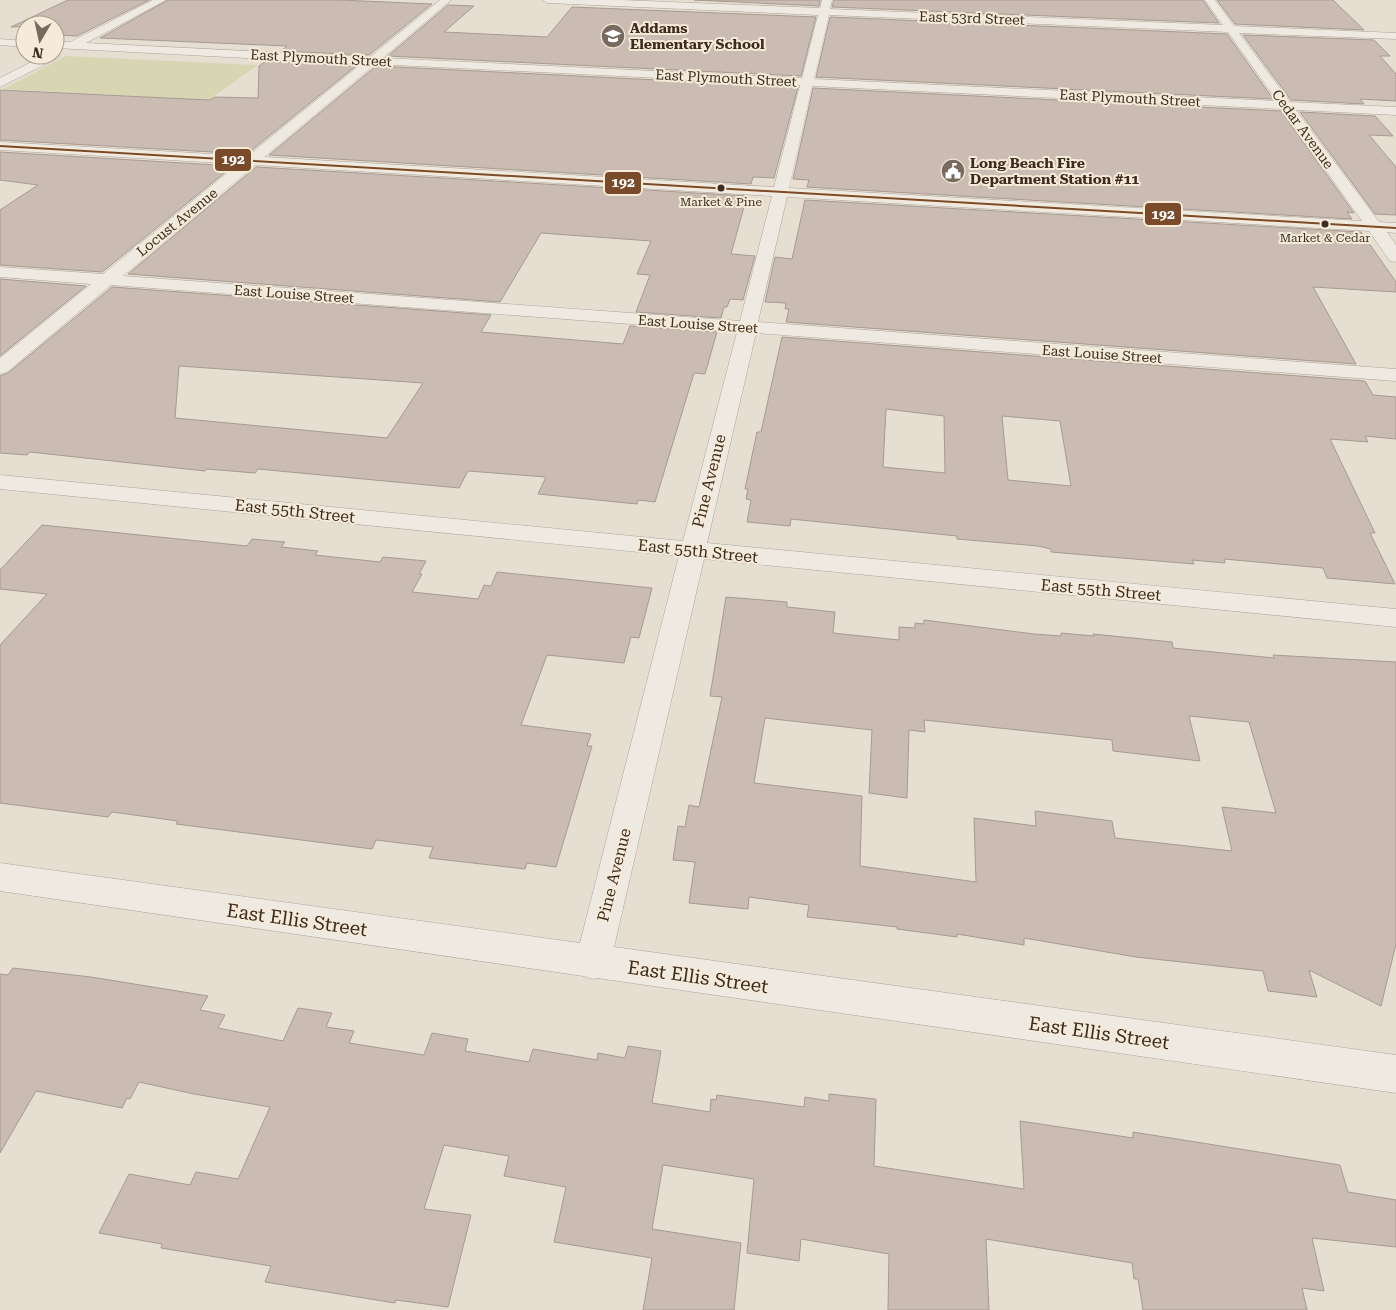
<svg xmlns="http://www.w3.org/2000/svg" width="1396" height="1310" font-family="'Roboto Serif',serif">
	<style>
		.green { fill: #d8d5b3 }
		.building { fill: #cabcb2; stroke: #a79a90; fill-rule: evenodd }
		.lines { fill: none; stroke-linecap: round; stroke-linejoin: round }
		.minor-casing { stroke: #aca399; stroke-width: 1 }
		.minor { fill: #eeeae2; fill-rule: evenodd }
		.bus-1-casing { stroke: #f6ebd8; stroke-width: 4 }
		.bus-1 { stroke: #7a4b2a; stroke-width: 2 }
		.bus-dot { fill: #3c2b20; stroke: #f6ebd8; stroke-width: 2 }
		.labels { text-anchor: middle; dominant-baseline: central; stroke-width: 4; stroke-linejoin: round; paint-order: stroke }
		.far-bus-label { font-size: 12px; fill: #3c2b20; stroke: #f6ebd8 }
		.far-street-label { font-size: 14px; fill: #3c2b20; stroke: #f6ebd8 }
		.far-poi-label { font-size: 14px; font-weight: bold; fill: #3c2b20; stroke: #f6ebd8; text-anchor: start }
		.street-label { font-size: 16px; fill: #3c2b20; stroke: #f6ebd8 }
		.near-street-label { font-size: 19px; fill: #3c2b20; stroke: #f6ebd8 }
		.line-badge { stroke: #f6ebd8; stroke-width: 2 }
		.badge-label { font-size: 14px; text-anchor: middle; font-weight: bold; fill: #fff }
	</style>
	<rect width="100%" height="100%" fill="#e6ded1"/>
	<path class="green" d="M66,56L258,65L208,100L3,89Z"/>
	<g class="building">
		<path d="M68,0H149L77,36L55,35V25L11,27Z"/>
		<path d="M168,0H340L432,4L369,55L281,51L287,46L100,38Z"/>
		<path d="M694,0H820L819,6Z"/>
		<path d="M834,0H1203L1219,23L832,7Z"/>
		<path d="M1217,0H1333L1364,30L1235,24Z"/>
		<path d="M448,5L474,6L444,32L547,37L572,7L816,17L801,76L388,56Z"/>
		<path d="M830,17L1227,34L1273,99L816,77Z"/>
		<path d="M1243,35L1374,40L1390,56H1380L1396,74V101L1360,99L1364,104L1291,100Z"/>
		<path d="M266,61L356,66L247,154L0,140V90L209,100L215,97L258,98L259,66Z"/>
		<path d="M376,66L798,87L774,178L753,177L751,184L269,155Z"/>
		<path d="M813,88L1281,111L1354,213L1347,212L1352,219L807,187L809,180L793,179Z"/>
		<path d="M1300,112L1375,116L1393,136L1369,135L1396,167V215L1375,214Z"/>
		<path d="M0,152L233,166L102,272L0,265V210L38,185L0,180Z"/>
		<path d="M256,167L747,196L731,254L755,256L743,300L730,299L727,307H724L721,318L636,312L650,275L637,274L651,241L541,233L500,302L128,274Z"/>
		<path d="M805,200L1361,232L1396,282V292L1313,287L1356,364L786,322L789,309H785L786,303L765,302L775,257L792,259Z"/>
		<path d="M0,279L86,286L0,356Z"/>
		<path d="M112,287L491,315L481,332L611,343L623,344L630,326L717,332L705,374L694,373L655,502L638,500L637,504L538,494L546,477L468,471L459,488L258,469L255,473L207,469L205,471L30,452L27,455L0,453V376L8,373ZM179,366L423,383L387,438L175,418Z"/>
		<path d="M782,337L1365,381L1373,395L1396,397V439L1365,436L1368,442L1330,439L1375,533H1370L1395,584L1327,578L1323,568L1224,559L1225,563L1192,560L1194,564L1098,556L1051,552V549L1038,546L957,539V536L791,519L790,526L747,522L751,500L746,499L748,489H745L757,432H761ZM886,409L944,416L945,473L883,467ZM1002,416L1060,421L1071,486L1008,480Z"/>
		<path d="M42,525L247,546L252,539L285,542L281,547L318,551L315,555L380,562L383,557L426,561L419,574H422L412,592L478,599L484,585L491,586L497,572L652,588L639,638L631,637L624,663L547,655L521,725L591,734L587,746H592L556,867L527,863L525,869L429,858L433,847L376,840L372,849L176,824L178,821L112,812L108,817L0,803V645L47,594L0,589V570Z"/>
		<path d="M726,597L787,602V607L835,612L833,633L899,640V627L915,628V623L924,624V620L1034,634L1061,636V633L1094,636L1093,634L1172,642L1173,648L1274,658L1273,655L1396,662V944L1381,1006L1309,970L1317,997L1268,991L1263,971L1136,957L1024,938V945L957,934V937L897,929V927L807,917L809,905L749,897L748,909L689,903L695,862L673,860L678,826L685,827L689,805L699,807L722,697L710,696ZM1189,716L1249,722L1276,813L1222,807L1232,851L1115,838L1112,821L1035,811L1036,826L974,818L976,882L860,866L862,796L754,783L765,718L872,730L869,793L907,798L909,730L925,732L924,720L1112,740L1113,751L1200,761Z"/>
		<path d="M13,968L91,977L208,996L200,1010L225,1015L218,1028L283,1041L298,1008L332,1013L326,1027L354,1031L349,1043L424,1055L432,1033L468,1039L465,1051L529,1062L533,1049L597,1060L598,1053L625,1058L628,1046L661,1051L652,1103L710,1112L711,1099L716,1100L717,1095L804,1107L805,1097L829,1101V1094L876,1099L874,1166L1024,1189L1020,1121L1133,1138V1132L1340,1165L1348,1192L1396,1200V1247L1312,1238L1324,1291L1302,1288L1307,1310H1143L1138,1279H1134L1132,1263L986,1239L989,1310H888L889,1254L801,1239L799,1261L747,1253L754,1179L663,1165L652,1229L741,1243L734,1310H643L652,1258L554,1242L566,1187L504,1176L509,1156L444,1145L424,1209L471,1215L448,1307L396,1300L395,1303L265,1282L271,1266L161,1248L162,1244L99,1233L129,1174L190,1185L196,1172L238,1179L270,1107L194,1094L139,1082L130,1099L127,1098L122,1108L36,1091L0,1153V974L8,975Z"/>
	</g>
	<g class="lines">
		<g class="minor-casing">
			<g id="minor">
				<path d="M153,0H166L86,43L370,57L440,0H451L383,58L802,78L818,15L547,3L542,0H621L820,8L822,0H832L830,9L1223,25L1205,0H1215L1234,26L1396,33V39L1239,33L1290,102L1396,107V115L1296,110L1379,222L1396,223V233L1387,232L1396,245V262L1390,261L1369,231L787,197L758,322L1396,369V381L756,333L707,543L1396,609V627L704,559L614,947L1396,1055V1093L597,978L593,979L583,976L0,891V863L580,943L679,556L0,489V475L683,541L737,332L111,285L7,372L0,374V358L91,284L0,277V267L103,274L238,164L0,150V142L248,156L361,64L55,48V42H70ZM829,15L1228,32L1277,101L814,79ZM375,64L800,85L774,187L264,157ZM812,86L1282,109L1362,221L789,188ZM255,165L772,196L740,321L123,276Z"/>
				<path d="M0,39L25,41V47L0,45Z"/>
				<path d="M55,52L60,55L58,58L0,87V78L45,55H55Z"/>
			</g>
		</g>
		<use href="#minor" class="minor"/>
		<g class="bus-1-casing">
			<path id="bus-1" d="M0,146L1396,228"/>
		</g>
		<use href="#bus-1" class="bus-1"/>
	</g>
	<defs>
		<g id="school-disc" transform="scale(1.25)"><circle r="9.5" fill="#786a5e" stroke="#f6ebd8"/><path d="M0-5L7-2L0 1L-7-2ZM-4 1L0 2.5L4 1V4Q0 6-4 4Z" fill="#fff"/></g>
		<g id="civic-disc" transform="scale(1.25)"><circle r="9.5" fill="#786a5e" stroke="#f6ebd8"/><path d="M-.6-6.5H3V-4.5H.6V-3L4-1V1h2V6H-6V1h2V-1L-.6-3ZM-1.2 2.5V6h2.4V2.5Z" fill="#fff"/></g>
	</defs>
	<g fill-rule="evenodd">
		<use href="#school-disc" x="613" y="36"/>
		<use href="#civic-disc" x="953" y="171"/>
	</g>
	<g class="bus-dot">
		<circle cx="721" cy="188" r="4.5"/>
		<circle cx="1325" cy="224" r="4.5"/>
	</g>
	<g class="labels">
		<g class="far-bus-label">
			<text x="721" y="202">Market &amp; Pine</text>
			<text x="1325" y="238">Market &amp; Cedar</text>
		</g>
		<g class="far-street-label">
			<text transform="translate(972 18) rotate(2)">East 53rd Street</text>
			<text transform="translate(321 58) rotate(3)">East Plymouth Street</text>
			<text transform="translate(726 78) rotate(3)">East Plymouth Street</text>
			<text transform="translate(1130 98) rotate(3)">East Plymouth Street</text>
			<text transform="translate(1303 129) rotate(54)">Cedar Avenue</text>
			<text transform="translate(177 222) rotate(-39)">Locust Avenue</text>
			<text transform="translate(294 294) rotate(4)">East Louise Street</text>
			<text transform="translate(698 324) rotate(4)">East Louise Street</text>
			<text transform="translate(1102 354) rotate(4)">East Louise Street</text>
		</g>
		<g class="far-poi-label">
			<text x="630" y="28">Addams<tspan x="630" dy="16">Elementary School</tspan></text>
			<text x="970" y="163">Long Beach Fire<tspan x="970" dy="16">Department Station #11</tspan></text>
		</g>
		<g class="street-label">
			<text transform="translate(709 481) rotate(-76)">Pine Avenue</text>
			<text transform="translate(295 511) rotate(6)">East 55th Street</text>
			<text transform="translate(698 551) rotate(6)">East 55th Street</text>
			<text transform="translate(1101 590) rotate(5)">East 55th Street</text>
			<text transform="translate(614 875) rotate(-76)">Pine Avenue</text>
		</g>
		<g class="near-street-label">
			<text transform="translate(297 920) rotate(8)">East Ellis Street</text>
			<text transform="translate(698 977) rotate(8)">East Ellis Street</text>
			<text transform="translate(1099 1033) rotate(8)">East Ellis Street</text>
		</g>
	</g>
	<g class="line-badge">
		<rect x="214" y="148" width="38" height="24" rx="5" fill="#7a4b2a"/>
		<rect x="604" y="171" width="38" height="24" rx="5" fill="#7a4b2a"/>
		<rect x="1144" y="202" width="38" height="24" rx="5" fill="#7a4b2a"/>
	</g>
	<g class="badge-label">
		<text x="233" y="164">192</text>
		<text x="623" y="187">192</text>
		<text x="1163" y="219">192</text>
	</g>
	<g transform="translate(40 40) rotate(189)"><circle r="24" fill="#f6ebd8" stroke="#ac9e8e"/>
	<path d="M0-4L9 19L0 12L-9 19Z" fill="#786a5e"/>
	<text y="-8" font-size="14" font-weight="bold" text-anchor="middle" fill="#3c2b20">N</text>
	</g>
</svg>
